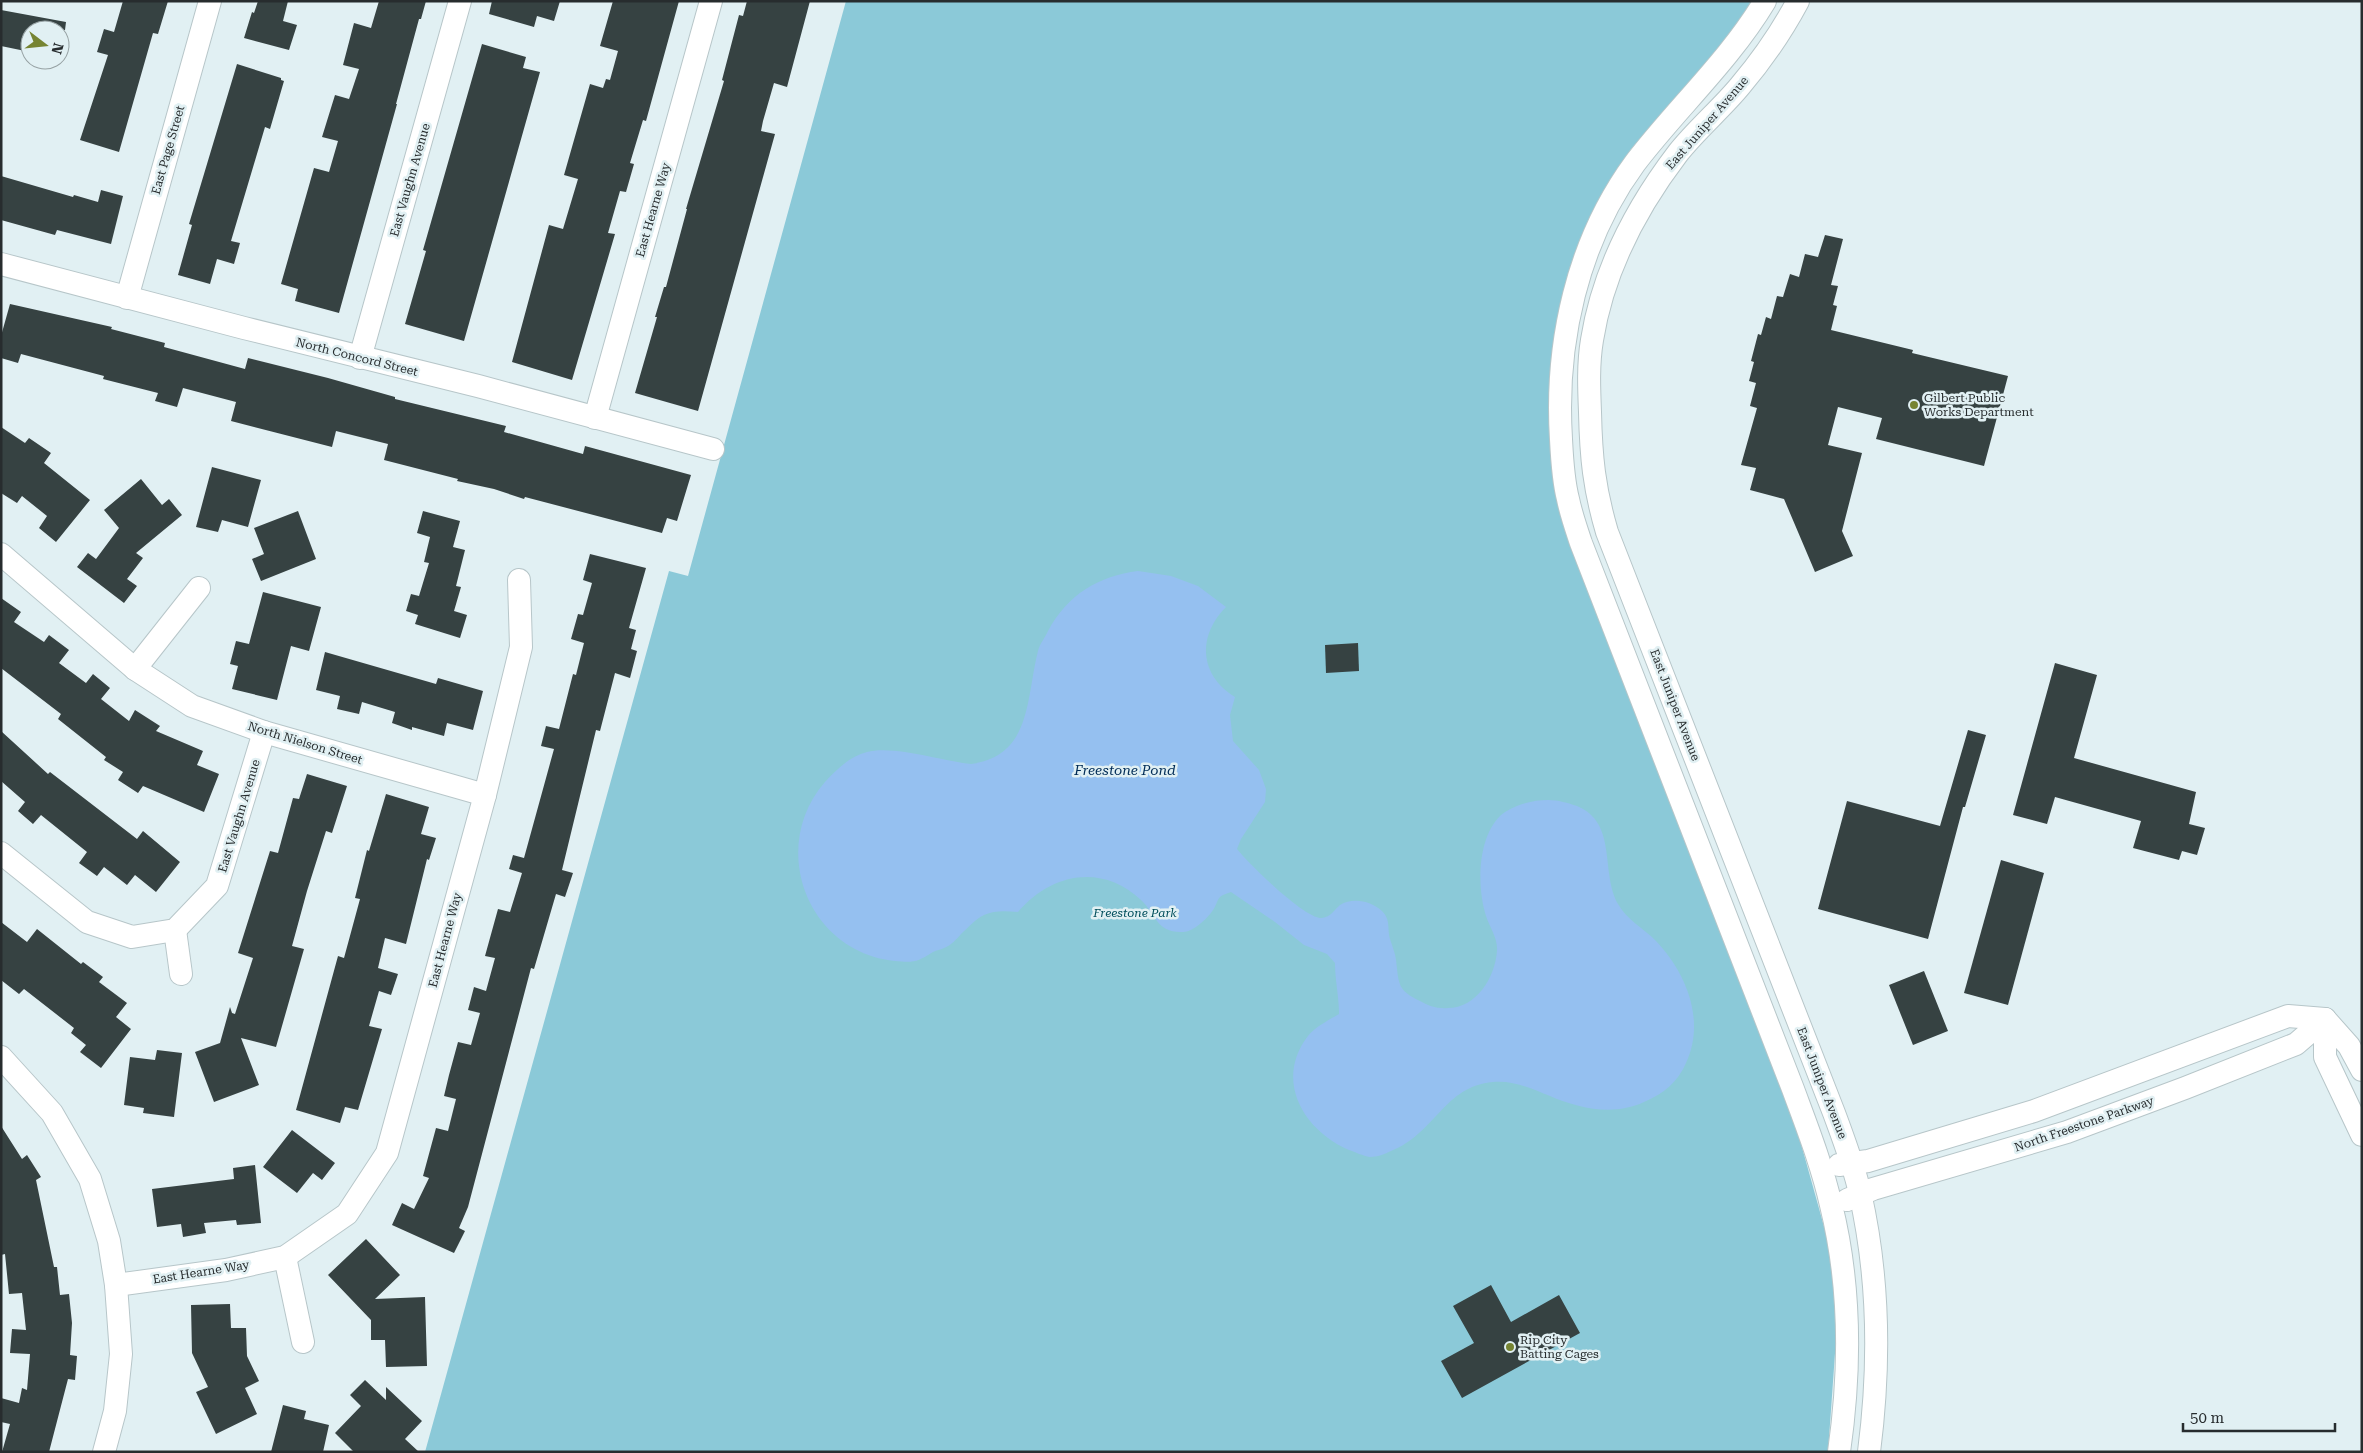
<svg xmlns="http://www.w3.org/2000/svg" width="2363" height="1453" font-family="'Roboto Serif',serif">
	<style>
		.green { fill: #8bc9d8 }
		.water { fill: #95c0f0 }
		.building { fill: #364242 }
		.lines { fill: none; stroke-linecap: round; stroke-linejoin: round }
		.minor-casing { stroke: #b7c6c9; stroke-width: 24 }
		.minor { stroke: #fff; stroke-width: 22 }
		.poi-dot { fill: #768432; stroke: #e1f0f3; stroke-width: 2 }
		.labels { text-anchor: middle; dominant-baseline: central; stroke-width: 5; stroke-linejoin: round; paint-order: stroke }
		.street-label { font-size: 12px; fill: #272c2e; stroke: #e1f0f3 }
		.poi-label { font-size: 12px; fill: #272c2e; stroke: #e1f0f3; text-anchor: start }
		.park-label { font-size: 12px; font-style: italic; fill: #014e5b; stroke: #e1f0f3 }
		.water-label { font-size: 14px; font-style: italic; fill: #002c57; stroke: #e1f0f3 }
	</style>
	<rect width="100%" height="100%" fill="#e1f0f3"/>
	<path class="green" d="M846,1H1753L1732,35L1631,149L1604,194L1577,253L1554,473L1798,1133L1830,1248L1838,1311L1828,1452H425L669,571L688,576Z"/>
	<path class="water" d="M1138,571L1171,576L1198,586L1226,607C1197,636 1199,675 1235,697L1230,715L1233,741L1259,770L1266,789L1265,802L1241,839L1237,849C1249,864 1305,919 1322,918C1331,917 1334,910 1340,905C1353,897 1371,901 1382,911C1391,920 1387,928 1390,939C1392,946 1395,952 1396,960C1399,984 1397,990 1420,1001C1429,1006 1437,1009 1448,1008C1476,1008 1495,978 1497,951C1498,938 1490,928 1486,916C1477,888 1477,839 1500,816C1512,805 1532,800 1548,800C1558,800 1568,803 1577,806C1618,823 1600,872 1618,904C1626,919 1643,928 1655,940C1686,972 1706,1020 1686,1063C1678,1082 1663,1094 1644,1102C1614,1116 1580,1109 1550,1096C1532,1089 1514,1080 1493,1082C1444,1086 1435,1134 1391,1151C1385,1154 1377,1157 1370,1157C1363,1156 1355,1152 1349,1150C1303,1130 1274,1080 1308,1036C1315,1027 1329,1020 1339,1014C1339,997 1335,980 1335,963L1327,954L1304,945L1275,922L1231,892C1228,893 1222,895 1220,897C1217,900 1216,906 1213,910C1208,918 1193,932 1183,932C1156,933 1157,915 1141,900C1102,863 1051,873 1018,912C1006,911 995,910 984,915C975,919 969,927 961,934C957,939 950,946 944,948C940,950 937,950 933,952C917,962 914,963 895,961C807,952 768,847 825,782C836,770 850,756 867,752C894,745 942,761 971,764C1032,756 1026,698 1038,651C1040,643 1045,638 1048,631C1068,594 1099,576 1138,571Z"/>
	<g class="building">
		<path d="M123,1H168L158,34L153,33L119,152L80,140L108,55L97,52L104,29L114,32Z"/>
		<path d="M258,1H288L283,21L297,25L289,50L244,38L252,12L254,13Z"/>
		<path d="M379,1H426L421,19H419L396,104H397L339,313L295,301L298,289L281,284L314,168L329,172L338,141L322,137L335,95L349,99L359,69L343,65L354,23L371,28Z"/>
		<path d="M492,1H560L554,21L537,16L534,27L489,14Z"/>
		<path d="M613,1H679L646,121L643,120L630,163L634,164L626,192L620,191L608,233L615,234L572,380L512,362L549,225L563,229L578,179L564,175L590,84L603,88L606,79L610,80L618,51L600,46Z"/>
		<path d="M747,1H810L787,87L774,83L763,121L761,131L775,134L698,411L635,393L657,317H655L664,287H666L687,209H686L724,81L722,80L739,15L743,16Z"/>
		<path d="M1,10L66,22L65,30H30V52L1,46Z"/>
		<path d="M482,44L526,57L523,68L540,72L464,341L405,324L426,251L423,250Z"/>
		<path d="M237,64L281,78V80L284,81L270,129L265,127L231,241L240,243L234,264L217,259L210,284L178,275L192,225L189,224Z"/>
		<path d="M1,176L73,197L74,195L98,202L101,190L123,196L111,244L57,230L55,235L1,220Z"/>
		<path d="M1825,235L1843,239L1831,285L1838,286L1833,305L1837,306L1831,330L1913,350L1912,353L2008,376L1984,466L1876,439L1882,418L1838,407L1828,445L1862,453L1842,531L1853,556L1815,572L1784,499L1750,490L1756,468L1741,465L1757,408L1750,406L1756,383L1749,381L1754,362L1751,361L1758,334L1761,335L1766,317L1771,319L1777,296L1783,297L1790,274L1799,277L1805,254L1818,257Z"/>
		<path d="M10,304L112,327L111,329L165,343L164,347L245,369L248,358L328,378L395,397V399L506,426L504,432L583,454L585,446L691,475L677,521L667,518L662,533L525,497L524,499L494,489L457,481L458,479L384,460L388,444L336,431L332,447L231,421L236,402L183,388L177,407L155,401L158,393L103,379L104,376L21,354L18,363L1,358V336Z"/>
		<path d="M1,427L25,443L29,438L51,453L44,463L90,500L56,542L39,528L47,516L22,496L17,503L1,493Z"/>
		<path d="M212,467L261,480L248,527L222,520L218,532L196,527Z"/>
		<path d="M141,479L162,505L169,499L182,515L136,553L143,558L127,579L137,586L124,603L77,567L88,553L96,559L119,528L104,510Z"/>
		<path d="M298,511L316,559L261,581L252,559L264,554L254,528Z"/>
		<path d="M423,511L460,521L453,547L465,550L456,586L461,587L454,611L467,615L460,638L415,624L418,615L406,611L411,594L419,596L429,563L424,562L430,537L417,533Z"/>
		<path d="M590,554L646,568L629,628L636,630L631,649L637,651L630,678L615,673L600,731L596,730L562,870L573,873L565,897L556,894L534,969L531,968L468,1207L459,1228L465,1231L454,1253L392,1225L402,1203L414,1209L429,1178L423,1176L436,1128L448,1131L456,1099L444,1096L449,1075L458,1042L471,1045L480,1013L468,1010L474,987L486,991L495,958L485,956L498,909L510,912L522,873L509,869L513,855L524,858L554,749L541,746L546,726L559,729L573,674L576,675L584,643L571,639L578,614L583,615L592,583L583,580Z"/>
		<path d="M263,592L321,607L309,651L291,646L277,700L232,689L238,666L230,664L236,641L249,644Z"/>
		<path d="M1,598L21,612L14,622L44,642L49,635L69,650L59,663L86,683L93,674L110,688L101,699L129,721L135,710L160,726L156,731L203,751L197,765L219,774L204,812L143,786L138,793L118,780L123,772L104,760L106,757L58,719L61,714L1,668Z"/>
		<path d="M1358,643L1359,671L1326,673L1325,645Z"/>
		<path d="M325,652L436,684L438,678L483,691L473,730L447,723L444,736L412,727V730L392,723L395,712L362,702L359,714L337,709L340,696L316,690Z"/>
		<path d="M2055,663L2097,675L2074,758L2196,792L2189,824L2205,828L2197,855L2182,851L2179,860L2133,848L2141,821L2055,797L2047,824L2013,815Z"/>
		<path d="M1968,730L1986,735L1965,807H1963L1928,939L1818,909L1847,801L1940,826Z"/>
		<path d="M1,731L48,774L50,772L137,839L143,831L180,862L156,892L135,875L127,885L104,867L97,876L79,863L87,852L41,815L33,824L18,811L25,802L1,781Z"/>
		<path d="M307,774L347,786L332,833L326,831L307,891L292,946L304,949L276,1047L241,1038L259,1085L214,1102L195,1052L220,1043L230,1007L232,1013L235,1014L253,958L238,953L270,851L278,853L293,798L299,799Z"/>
		<path d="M386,794L429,807L421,834L436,838L429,860L427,859L406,944L385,938L378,968L398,974L391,995L379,991L369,1026L382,1029L358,1110L345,1107L340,1123L296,1110L338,956L344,958L360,899L355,898L367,850L369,851Z"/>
		<path d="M2001,860L2044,873L2008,1005L1964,993Z"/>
		<path d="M1,922L27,942L37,929L81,964L83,962L103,977L99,982L127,1003L116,1017L131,1029L101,1068L80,1052L86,1045L71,1033L74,1028L24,989L19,994L1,980Z"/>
		<path d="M1924,971L1948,1031L1913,1045L1889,985Z"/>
		<path d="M157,1050L182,1053L174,1117L143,1113L144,1108L124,1105L130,1057L155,1060Z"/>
		<path d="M1,1126L22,1159L27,1155L41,1177L36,1180L54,1267H57L60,1295L69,1294L72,1323L70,1355L77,1356L75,1380L68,1379L49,1452H2L10,1424L1,1422V1398L19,1403L22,1388L27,1390L30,1354L10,1353L12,1329L26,1330L22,1293L9,1294L5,1254L1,1255Z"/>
		<path d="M292,1130L335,1163L322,1180L313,1173L297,1193L263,1167Z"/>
		<path d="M255,1165L261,1223L237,1225L236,1220L204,1223L206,1233L183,1237L181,1224L157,1227L152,1189L234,1179L233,1168Z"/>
		<path d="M366,1239L400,1275L375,1299L425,1297L427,1366L386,1367L385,1340H371V1320L328,1275Z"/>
		<path d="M1491,1285L1511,1322L1559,1295L1580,1333L1462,1398L1441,1361L1474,1343L1453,1306Z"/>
		<path d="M230,1304L231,1328H246L247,1356L259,1381L245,1388L257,1414L216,1434L196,1392L208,1387L192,1353L191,1305Z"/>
		<path d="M365,1380L386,1400V1387L422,1421L405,1439L419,1452H354L335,1433L361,1406L350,1395Z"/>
		<path d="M283,1405L306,1411L304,1419L329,1425L323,1452H271Z"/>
	</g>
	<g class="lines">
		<g class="minor-casing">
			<g id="minor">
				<path d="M1765,1C1729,61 1677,108 1635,163C1577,242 1555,343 1561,439C1562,459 1563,480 1568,499C1571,514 1576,528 1581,543L1793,1089C1807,1127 1822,1165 1831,1205C1851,1286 1851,1369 1839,1452"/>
				<path d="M1798,1C1782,31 1762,60 1740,86C1721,109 1697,129 1678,153C1636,208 1603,271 1592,340C1588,364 1589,388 1590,412C1591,457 1594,488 1607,532L1834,1113C1844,1140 1854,1166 1860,1193C1879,1277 1880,1367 1869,1452"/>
				<path d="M1,264L244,328L478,386L713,449"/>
				<path d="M127,298L210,1"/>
				<path d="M360,358L460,1"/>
				<path d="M595,418L711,1"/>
				<path d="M1,554L135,669L192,706L264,732L485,795"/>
				<path d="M135,669L199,588"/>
				<path d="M1,853L87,922L132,937L175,930L217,886L264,732"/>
				<path d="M175,930L181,974"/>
				<path d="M2325,1019V1057L2362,1135"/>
				<path d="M1,1057L52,1113L90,1179L109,1241L116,1285L121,1354L115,1411L104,1452"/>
				<path d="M1839,1165L1868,1161L2034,1111L2288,1016L2325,1019L2349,1046L2362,1070"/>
				<path d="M1847,1200L1873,1189L2067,1132L2185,1088L2296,1044L2325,1019"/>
				<path d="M285,1257L303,1342"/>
				<path d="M116,1285L226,1270L285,1257L347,1214L387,1153L485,795L521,647L519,580"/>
			</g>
		</g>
		<use href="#minor" class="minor"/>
	</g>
	<g class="poi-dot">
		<circle cx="1914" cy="405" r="5"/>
		<circle cx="1510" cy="1347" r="5"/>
	</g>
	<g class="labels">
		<g class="street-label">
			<text transform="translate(1707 123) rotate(-49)">East Juniper Avenue</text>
			<text transform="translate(168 150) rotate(-74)">East Page Street</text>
			<text transform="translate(410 180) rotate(-74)">East Vaughn Avenue</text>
			<text transform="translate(653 210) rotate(-74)">East Hearne Way</text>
			<text transform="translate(357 357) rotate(14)">North Concord Street</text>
			<text transform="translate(1675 705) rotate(69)">East Juniper Avenue</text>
			<text transform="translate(305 743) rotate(17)">North Nielson Street</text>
			<text transform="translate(239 816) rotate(-73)">East Vaughn Avenue</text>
			<text transform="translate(445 940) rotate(-75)">East Hearne Way</text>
			<text transform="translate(1822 1083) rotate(69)">East Juniper Avenue</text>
			<text transform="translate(2084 1124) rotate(-19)">North Freestone Parkway</text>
			<text transform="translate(201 1272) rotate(-9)">East Hearne Way</text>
		</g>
		<g class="poi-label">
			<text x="1924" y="398">Gilbert Public<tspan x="1924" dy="14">Works Department</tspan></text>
			<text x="1520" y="1340">Rip City<tspan x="1520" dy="14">Batting Cages</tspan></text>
		</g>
		<g class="park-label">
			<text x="1135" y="913">Freestone Park</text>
		</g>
		<g class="water-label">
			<text x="1125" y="770">Freestone Pond</text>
		</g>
	</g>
	<rect width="2363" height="1453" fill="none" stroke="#272c2e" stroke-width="5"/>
	<g transform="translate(45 45) rotate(106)"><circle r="24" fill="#e1f0f3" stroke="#97a2a4"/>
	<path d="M0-4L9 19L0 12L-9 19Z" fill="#768432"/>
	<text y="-8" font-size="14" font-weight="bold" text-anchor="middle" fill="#272c2e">N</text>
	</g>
	<path d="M2183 1423v8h152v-8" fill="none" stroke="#272c2e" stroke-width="2.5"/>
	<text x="2190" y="1423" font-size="15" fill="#272c2e" stroke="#e1f0f3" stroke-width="4" paint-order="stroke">50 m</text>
</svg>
